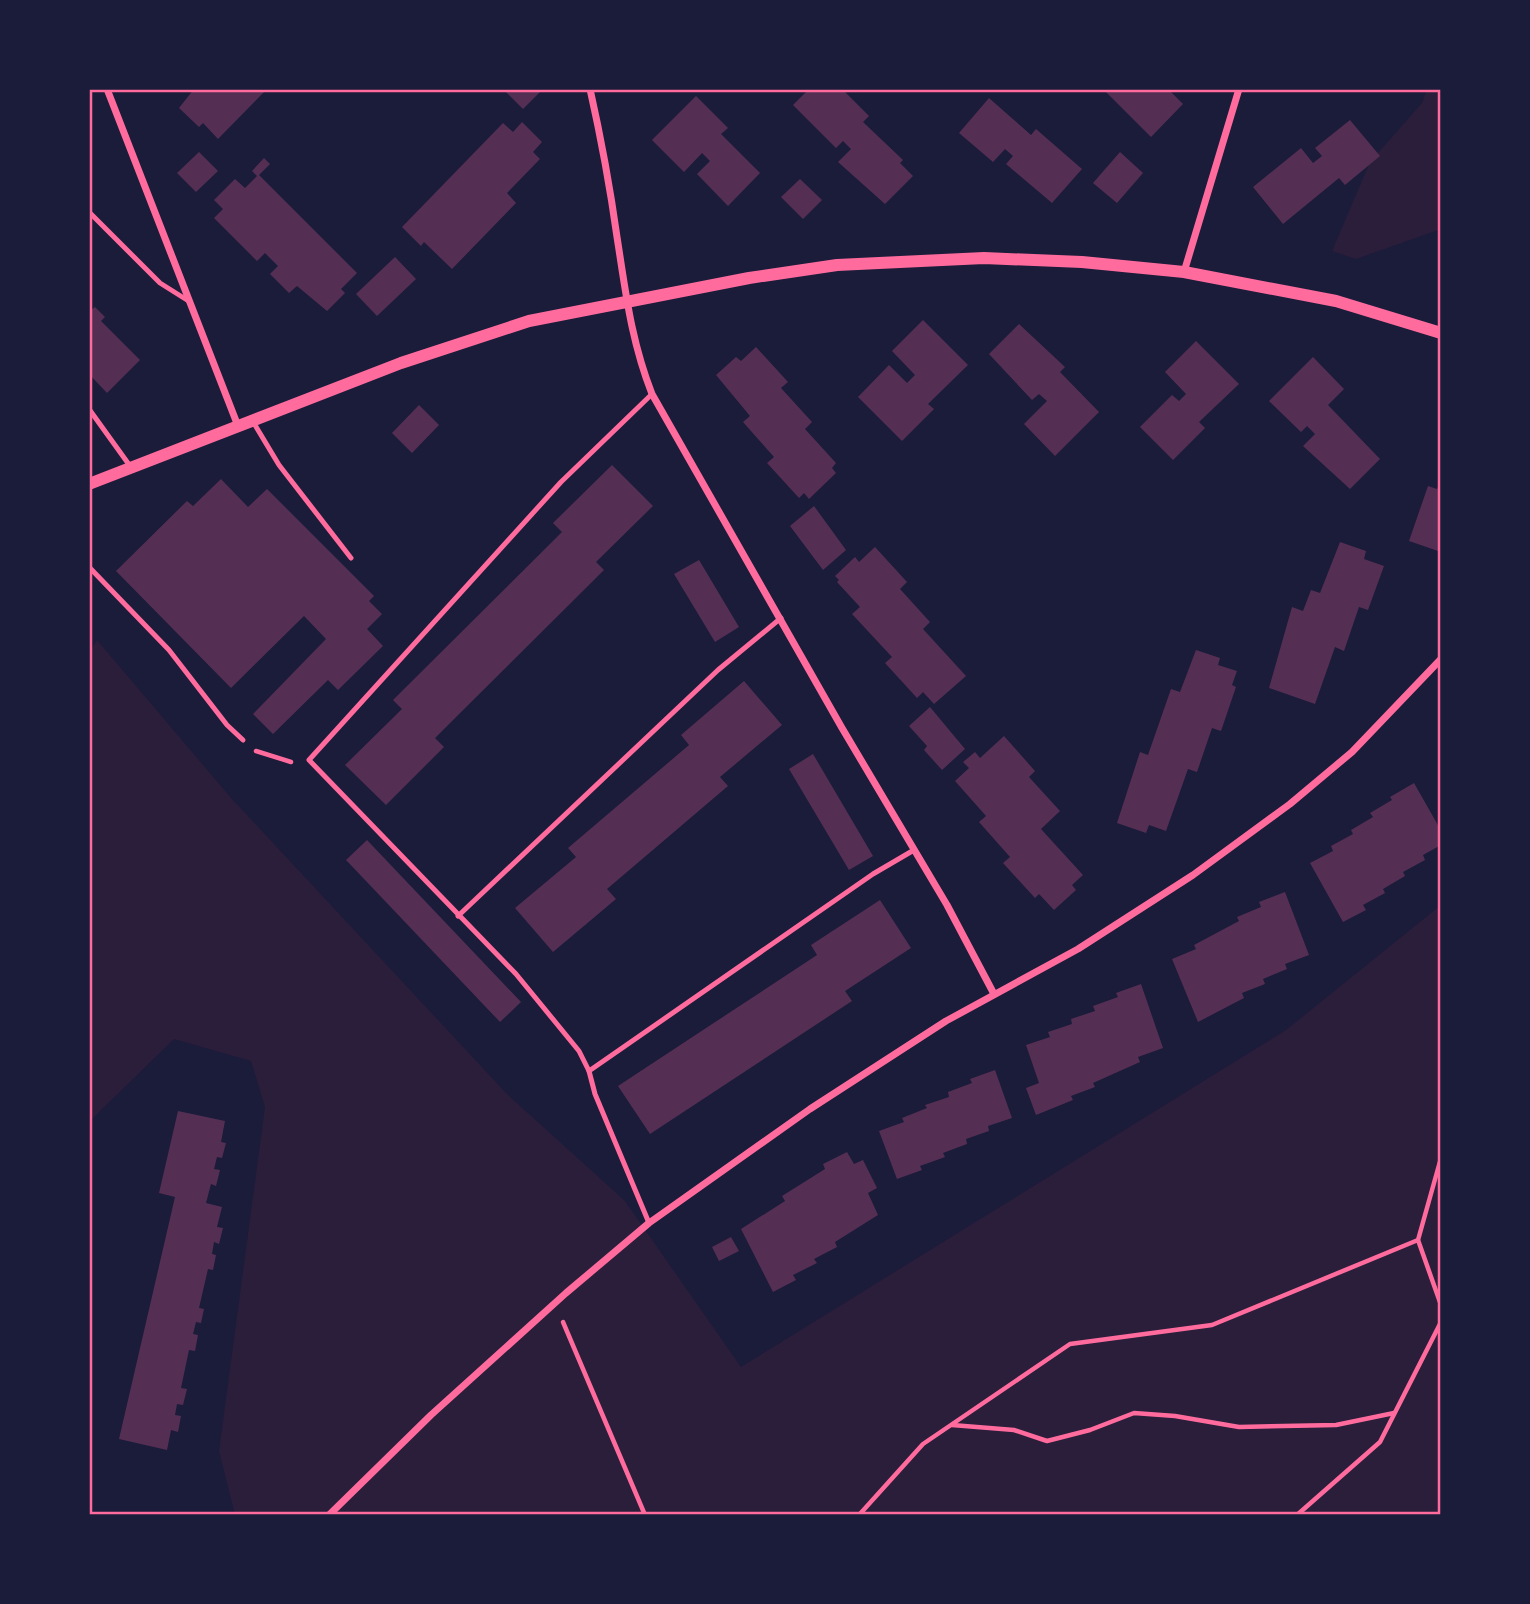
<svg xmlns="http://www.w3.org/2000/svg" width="1530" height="1604" font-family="'PT Serif',serif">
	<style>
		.green { fill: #2a1e3b }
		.building { fill: #542f53 }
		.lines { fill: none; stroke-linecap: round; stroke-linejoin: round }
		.path { stroke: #ff6b9d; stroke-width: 4.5 }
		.service { stroke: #ff6b9d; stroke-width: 5 }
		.minor { stroke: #ff6b9d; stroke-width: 7 }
		.tertiary { stroke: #ff6b9d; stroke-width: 12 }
		.neatline { fill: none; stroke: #ff6b9d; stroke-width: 2.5 }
	</style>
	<rect width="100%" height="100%" fill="#1b1b3a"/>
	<g class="green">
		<path d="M1427,89H1441V229L1356,259L1332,251L1370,162L1422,103Z"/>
		<path d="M97,640L232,799L508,1095L625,1201L741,1367L1286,1030L1441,905V1515H235L219,1451L265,1107L251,1061L174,1039L89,1122V653Z"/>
	</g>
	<g class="building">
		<path d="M194,89H267L218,139L203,123L199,127L179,108Z"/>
		<path d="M503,89H543L523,109Z"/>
		<path d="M809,89H842L869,116L863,122L903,160L900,163L913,176L885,204L838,162L851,149L843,141L836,148L793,105Z"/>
		<path d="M1103,89H1168L1183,104L1151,137Z"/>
		<path d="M696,96L728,128L721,134L760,173L728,206L697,174L710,161L702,153L684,172L652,140Z"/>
		<path d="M989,98L1031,135L1036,129L1082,169L1052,203L1006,164L1013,156L1005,149L993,162L959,133Z"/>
		<path d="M1350,120L1380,156L1345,185L1339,178L1283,224L1253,187L1301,148L1313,163L1322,156L1315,148Z"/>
		<path d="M522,122L542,142L533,152L540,159L507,193L516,203L452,269L424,242L421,246L402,227L503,123L513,132Z"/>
		<path d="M199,152L218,171L196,192L177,173Z"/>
		<path d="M1120,152L1143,173L1117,203L1093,183Z"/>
		<path d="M264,158L270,164L259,175L357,273L341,289L345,293L327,311L297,286L289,293L270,274L278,266L265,253L257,261L214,218L223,209L214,200L235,179L245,188L257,176L252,171Z"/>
		<path d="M800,179L822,200L803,219L781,197Z"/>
		<path d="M395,257L416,279L377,316L356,294Z"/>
		<path d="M95,307L105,317L101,321L140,360L107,393L89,374V308L91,310Z"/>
		<path d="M923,320L968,365L928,404L934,409L902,441L858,397L889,365L907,383L915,375L892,351Z"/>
		<path d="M1019,324L1065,367L1060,372L1099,412L1055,456L1024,424L1047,401L1039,394L1032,400L989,354Z"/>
		<path d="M1196,341L1239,384L1199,422L1205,428L1173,460L1140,427L1172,395L1179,401L1186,394L1165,372Z"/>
		<path d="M756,347L788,382L781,388L812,422L805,429L836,463L832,468L836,473L809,499L804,493L799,498L767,463L774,457L743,422L750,416L716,375L736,357L741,361Z"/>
		<path d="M1313,357L1344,389L1328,405L1380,459L1350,489L1303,446L1315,434L1307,426L1301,432L1269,401Z"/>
		<path d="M419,405L439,425L412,453L392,433Z"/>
		<path d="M612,465L653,506L596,562L604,570L435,738L444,747L386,805L345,765L402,709L393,700L562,532L553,523Z"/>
		<path d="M221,479L248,507L267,489L374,596L369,601L382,614L367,629L383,646L338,690L328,680L273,734L253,714L326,639L304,616L231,688L116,571L187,501L193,506Z"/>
		<path d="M1441,480V552L1409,541L1428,486L1437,489Z"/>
		<path d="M814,506L846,550L823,570L790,526Z"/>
		<path d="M1340,542L1366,551L1364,559L1384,566L1368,610L1359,607L1344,651L1335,647L1315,704L1269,688L1292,607L1303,611L1311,590L1320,593Z"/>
		<path d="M875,547L907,582L900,589L930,622L923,629L966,676L934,704L923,692L917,698L885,663L892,657L852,614L860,607L837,582L839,580L835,576L855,557L859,562Z"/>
		<path d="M699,560L739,627L715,642L674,574Z"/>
		<path d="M1196,650L1220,658L1218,665L1237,671L1232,685L1236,687L1221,731L1212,728L1197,772L1188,769L1166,831L1149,825L1146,833L1117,823L1140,752L1148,755L1171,689L1180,692Z"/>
		<path d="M744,681L782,725L720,777L728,786L607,889L616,899L553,952L515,908L576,857L568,848L689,745L681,735Z"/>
		<path d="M930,707L965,749L942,770L924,750L927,746L909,726Z"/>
		<path d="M1004,736L1035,771L1029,777L1060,811L1041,829L1083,875L1072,885L1076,890L1054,910L1039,894L1035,898L1003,863L1010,857L979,822L986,816L955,781L969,768L963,762L975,752L980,758Z"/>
		<path d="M813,754L873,856L849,870L789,769Z"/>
		<path d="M1414,783L1439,827L1441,845L1423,855L1425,860L1403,872L1405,876L1383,889L1385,893L1363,905L1366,910L1343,922L1310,863L1333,851L1331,846L1353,834L1351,830L1373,817L1370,813L1392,800L1390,797Z"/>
		<path d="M367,840L521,1002L500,1022L346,860Z"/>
		<path d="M1285,892L1309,955L1285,964L1287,969L1263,979L1265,984L1242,993L1244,998L1198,1022L1172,959L1196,949L1194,945L1239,921L1237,917L1261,907L1259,902Z"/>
		<path d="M880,900L911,948L845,991L852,1001L650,1134L618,1086L817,955L811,945Z"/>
		<path d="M1141,984L1163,1048L1138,1057L1140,1062L1093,1083L1095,1087L1071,1096L1073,1100L1036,1115L1026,1088L1039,1083L1026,1045L1050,1037L1048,1032L1072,1024L1071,1019L1095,1011L1093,1006L1118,997L1116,993Z"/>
		<path d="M995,1070L1012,1118L988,1126L989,1131L966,1139L967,1144L943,1153L945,1157L920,1166L922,1170L897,1179L879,1131L904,1122L902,1118L927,1108L925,1105L949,1097L948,1092L972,1083L970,1079Z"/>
		<path d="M178,1111L225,1121L221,1142L226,1143L222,1158L217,1157L214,1169L220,1170L216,1186L211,1184L206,1203L222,1207L217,1227L223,1228L219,1244L214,1242L212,1254L216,1255L213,1270L208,1269L199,1308L204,1309L201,1323L196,1322L193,1334L198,1335L195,1351L189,1350L181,1388L187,1389L183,1405L177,1404L175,1415L181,1416L178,1432L171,1430L167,1450L119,1439L175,1197L159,1193Z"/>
		<path d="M847,1152L854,1164L863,1160L877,1188L868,1193L878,1215L835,1242L837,1247L814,1259L817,1263L793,1275L796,1280L773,1292L741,1229L785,1201L782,1196L825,1169L823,1164Z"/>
		<path d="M731,1237L739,1251L719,1261L712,1247Z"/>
	</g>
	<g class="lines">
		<g class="path">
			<path d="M256,751L291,762"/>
			<path d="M1418,1240L1441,1305"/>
			<path d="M563,1322L645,1515"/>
			<path d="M952,1425L1014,1430L1047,1441L1090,1430L1134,1413L1175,1416L1239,1427L1336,1425L1394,1413"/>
			<path d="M859,1515L923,1444L1070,1344L1212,1325L1418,1240L1441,1158"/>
			<path d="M1297,1515L1380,1442L1441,1322"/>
		</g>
		<g class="service">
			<path d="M89,212L160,283L187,300"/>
			<path d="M89,409L130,466"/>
			<path d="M252,420L279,465L351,558"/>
			<path d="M89,567L169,650L227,725L243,740"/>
			<path d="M458,916L718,670L781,618"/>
			<path d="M589,1071L579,1051L516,974L309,760L561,482L652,394"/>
			<path d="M649,1223L595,1094L589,1071L873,874L914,850"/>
		</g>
		<g class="minor">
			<path d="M107,89L238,426"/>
			<path d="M590,89C601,138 610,187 617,237C626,294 631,340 652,394L842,728L947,905L994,994"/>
			<path d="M1184,272L1239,89"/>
			<path d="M329,1515L431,1415L566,1293L649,1223L810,1109L946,1021L1078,949L1193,875L1290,804L1352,752L1441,659"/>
		</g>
		<path class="tertiary" d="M89,484L401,363L529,321L749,278L837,265L984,258L1082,262L1184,272L1336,301L1441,333"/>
	</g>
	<rect width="1530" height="1604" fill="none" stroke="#1b1b3a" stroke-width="182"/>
	<rect x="91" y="91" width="1348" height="1422" class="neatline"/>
</svg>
